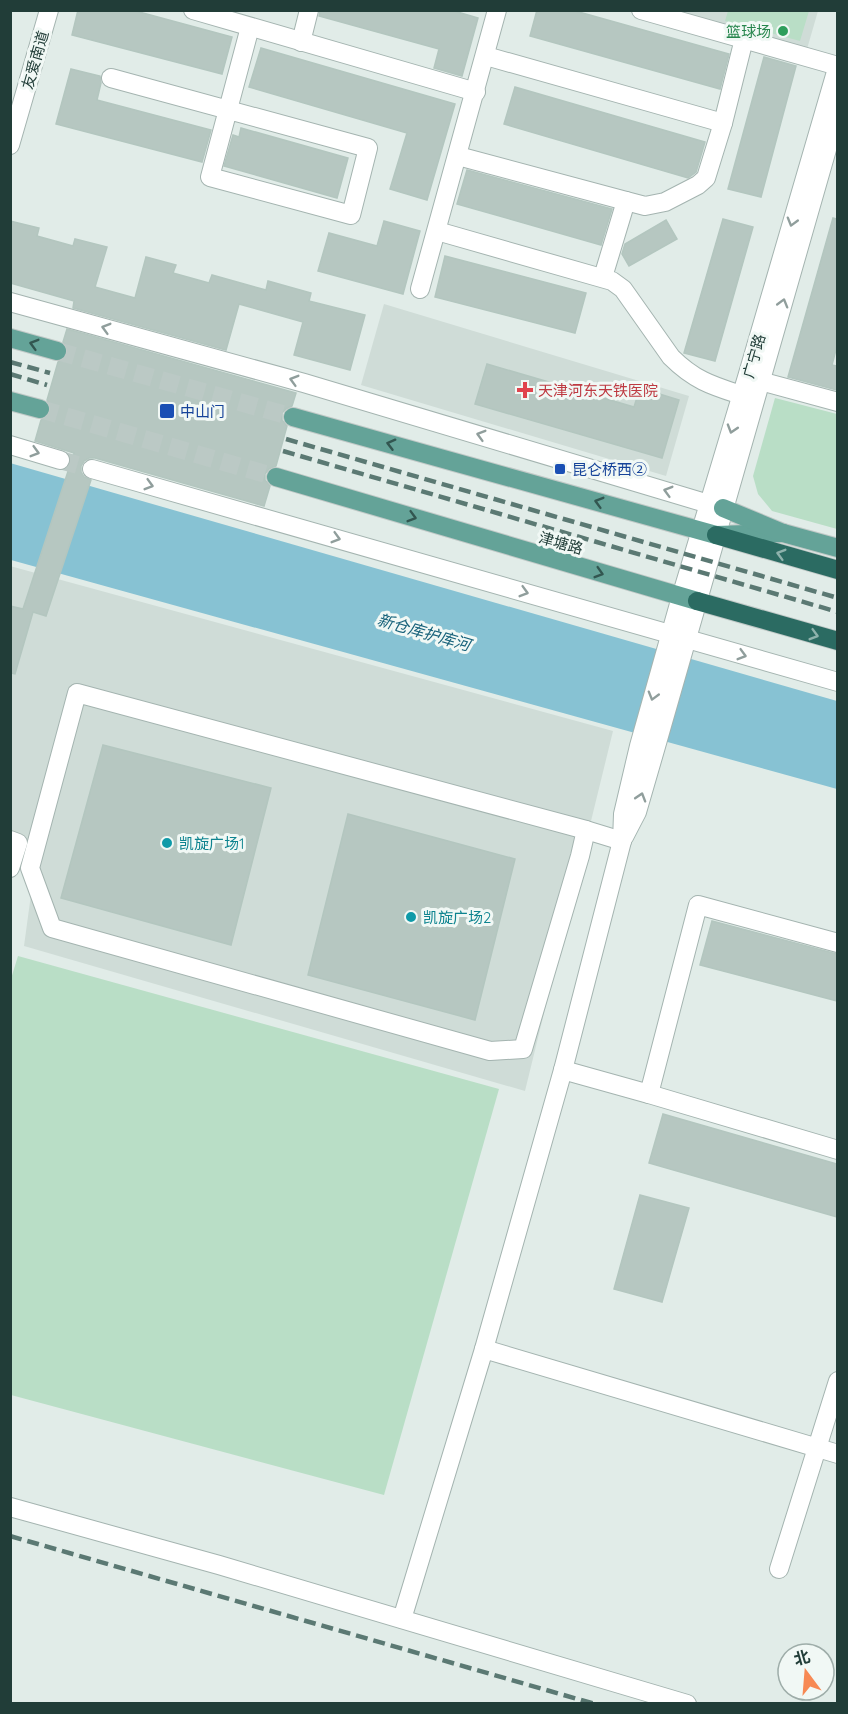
<svg xmlns="http://www.w3.org/2000/svg" width="848" height="1714" font-family="Quicksand,'Noto Sans SC',sans-serif">
	<style>
		.built { fill: #cfdcd7 }
		.green { fill: #b9dec6 }
		.water { fill: #87c2d3 }
		.building { fill: #b6c7c1; stroke: #b3c6bf; stroke-width: 1.5 }
		.lines { fill: none; stroke-linecap: round; stroke-linejoin: round }
		.minor-tunnel { stroke: #bbc9c5; stroke-width: 18; stroke-dasharray: 18 9; stroke-linecap: butt }
		.major-tunnel { stroke: #bbc9c5; stroke-width: 18; stroke-dasharray: 18 9; stroke-linecap: butt }
		.minor-casing { stroke: #a4b4b0; stroke-width: 20 }
		.major-casing { stroke: #c1c9c7; stroke-width: 20 }
		.highway-casing { stroke: #c1c9c7; stroke-width: 20 }
		.minor { stroke: #fff; stroke-width: 18 }
		.major { stroke: #64a398; stroke-width: 18 }
		.highway { stroke: #2b6b62; stroke-width: 18 }
		.rail { stroke: #5b7973; stroke-width: 4.5; stroke-dasharray: 12 6; stroke-linecap: butt }
		.oneway { stroke: #909e9c }
		.oneway2 { stroke: #325650 }
		.oneway3 { stroke: #8eb2ac }
		.leisure-dot { fill: #2e9e5b; stroke: #f1f8f5; stroke-width: 2 }
		.health-dot { fill: #e0444e; stroke: #f1f8f5; stroke-width: 2 }
		.transit-dot { fill: #1a4fb4; stroke: #f1f8f5; stroke-width: 2 }
		.culture-dot { fill: #0f9aa8; stroke: #f1f8f5; stroke-width: 2 }
		.labels { text-anchor: middle; dominant-baseline: central; stroke-width: 6; stroke-linejoin: round; paint-order: stroke }
		.leisure-label { font-size: 15px; fill: #27864d; stroke: #f1f8f5; text-anchor: end }
		.street-label { font-size: 15px; fill: #213d38; stroke: #f1f8f5 }
		.health-label { font-size: 15px; fill: #be3a42; stroke: #f1f8f5; text-anchor: start }
		.transit-label { font-size: 15px; fill: #164399; stroke: #f1f8f5; text-anchor: start }
		.culture-label { font-size: 15px; fill: #0d838f; stroke: #f1f8f5; text-anchor: start }
		.water-label { font-size: 16px; font-style: italic; fill: #19637b; stroke: #f1f8f5 }
	</style>
	<rect width="100%" height="100%" fill="#e1ece8"/>
	<g class="built">
		<path d="M670,11H818L807,49Z"/>
		<path d="M384,304L689,396L666,476L361,385Z"/>
		<path d="M10,566L613,731L525,1091L24,946L35,865L11,857Z"/>
	</g>
	<g class="green">
		<path d="M728,11V10L809,11L800,41L725,21Z"/>
		<path d="M775,398L837,414V529L772,511L758,494L753,476Z"/>
		<path d="M18,956L499,1089L384,1495L11,1395L10,982Z"/>
	</g>
	<path class="water" d="M10,463L837,701V789L11,560Z"/>
	<g class="building">
		<path d="M78,10H132L232,37L222,74L72,35Z"/>
		<path d="M320,10H451L478,18L462,76L434,68L439,49L319,16Z"/>
		<path d="M537,10H572L729,54L720,89L530,36Z"/>
		<path d="M261,48L455,104L427,200L390,189L407,133L249,87Z"/>
		<path d="M764,57L796,66L761,197L728,189Z"/>
		<path d="M71,69L100,76L101,83L97,100L211,130L202,162L56,124Z"/>
		<path d="M515,87L705,142L696,172L688,178L504,124Z"/>
		<path d="M241,128L348,158L337,198L224,166L233,135L239,137Z"/>
		<path d="M467,170L612,209L601,245L457,204Z"/>
		<path d="M833,218L837,219V346L832,365L837,366V390L788,377Z"/>
		<path d="M723,219L753,227L715,361L684,353Z"/>
		<path d="M666,220L677,239L629,266L622,254L625,244Z"/>
		<path d="M10,221L39,228L37,236L73,246L75,239L107,247L95,287L135,298L146,257L176,265L173,273L209,283L212,275L266,290L268,281L311,293L309,301L365,315L350,370L294,355L303,322L239,304L226,350L73,308L74,301L10,283Z"/>
		<path d="M384,221L420,231L403,294L318,271L329,233L377,246Z"/>
		<path d="M445,256L586,293L575,333L435,297Z"/>
		<path d="M67,329L296,393L292,406L286,409L282,413V420L287,426L276,466L269,469L265,474V480L270,486L264,506L95,458H89L84,461L81,466V472L84,477L91,480L46,616L33,612L15,674L10,673V606L23,609L74,453L35,441L41,420L48,417L51,412V406L47,400L58,362L64,359L68,355V348L63,342Z"/>
		<path d="M487,364L634,407L640,388L679,400L662,458L475,404Z"/>
		<path d="M103,745L271,788L231,945L61,898Z"/>
		<path d="M348,814L515,859L475,1020L308,975Z"/>
		<path d="M712,921L837,954V1001L700,965Z"/>
		<path d="M663,1114L837,1164V1217L649,1163Z"/>
		<path d="M640,1195L689,1208L662,1302L614,1289Z"/>
	</g>
	<g class="lines">
		<path class="minor-tunnel" d="M60,460L92,469"/>
		<g class="major-tunnel">
			<path d="M57,351L293,417"/>
			<path d="M40,409L276,477"/>
		</g>
		<g class="minor-casing">
			<g id="minor">
				<path d="M193,10L476,92"/>
				<path d="M641,10L838,66"/>
				<path d="M301,42L309,10"/>
				<path d="M486,56L723,123"/>
				<path d="M111,78L368,148L351,215L210,177L250,27"/>
				<path d="M10,145L49,10"/>
				<path d="M458,156L626,201"/>
				<path d="M437,231L612,281L623,289L671,357C698,384 718,387 753,399"/>
				<path d="M603,277L626,201L645,206L665,202L698,185L706,178L723,123L744,39"/>
				<path d="M420,289L497,10"/>
				<path d="M10,302L304,383L719,507"/>
				<path d="M749,378L838,402"/>
				<path d="M10,445L60,460"/>
				<path d="M92,469L838,682"/>
				<path d="M77,693L586,830L580,856L523,1049L490,1051L52,928L30,868Z"/>
				<path d="M586,830L622,841"/>
				<path d="M624,837L637,812L655,750L838,111"/>
				<path d="M10,840L18,843L10,868"/>
				<path d="M563,1070L649,1094L698,905L838,943"/>
				<path d="M649,1094L838,1150"/>
				<path d="M484,1349L838,1454"/>
				<path d="M10,1507L219,1565L687,1704"/>
				<path d="M779,1569L838,1381"/>
				<path d="M402,1619L484,1349L563,1070L622,841L623,814L639,746L681,597L747,377L838,65"/>
			</g>
		</g>
		<g class="major-casing">
			<g id="major">
				<path d="M10,338L57,351"/>
				<path d="M10,401L40,409"/>
				<path d="M293,417L716,535L783,533"/>
				<path d="M276,477L697,601"/>
				<path d="M723,508L783,533L838,548"/>
			</g>
		</g>
		<g class="highway-casing">
			<g id="highway">
				<path d="M716,535L838,570"/>
				<path d="M697,601L838,641"/>
			</g>
		</g>
		<use href="#minor" class="minor"/>
		<use href="#major" class="major"/>
		<use href="#highway" class="highway"/>
		<g class="rail">
			<path d="M10,362L50,373"/>
			<path d="M10,374L47,385"/>
			<path d="M286,439L838,598"/>
			<path d="M283,451L838,612"/>
			<path d="M10,1536L595,1704"/>
		</g>
	</g>
	<defs><path id="oneway-chevron" d="M-2-3.5L2.5 0L-2 3.5" fill="none" stroke-width="1.6" stroke-linecap="round" stroke-linejoin="round" transform="scale(1.5)"/></defs>
	<g class="oneway">
		<use href="#oneway-chevron" transform="translate(792 222) rotate(106)"/>
		<use href="#oneway-chevron" transform="translate(783 303) rotate(-74)"/>
		<use href="#oneway-chevron" transform="translate(106 328) rotate(-164)"/>
		<use href="#oneway-chevron" transform="translate(294 380) rotate(-164)"/>
		<use href="#oneway-chevron" transform="translate(732 429) rotate(107)"/>
		<use href="#oneway-chevron" transform="translate(481 435) rotate(-164)"/>
		<use href="#oneway-chevron" transform="translate(35 452) rotate(16)"/>
		<use href="#oneway-chevron" transform="translate(149 485) rotate(16)"/>
		<use href="#oneway-chevron" transform="translate(668 491) rotate(-164)"/>
		<use href="#oneway-chevron" transform="translate(336 538) rotate(16)"/>
		<use href="#oneway-chevron" transform="translate(524 592) rotate(16)"/>
		<use href="#oneway-chevron" transform="translate(742 655) rotate(16)"/>
		<use href="#oneway-chevron" transform="translate(653 696) rotate(106)"/>
		<use href="#oneway-chevron" transform="translate(641 797) rotate(-73)"/>
	</g>
	<g class="oneway2">
		<use href="#oneway-chevron" transform="translate(34 344) rotate(-164)"/>
		<use href="#oneway-chevron" transform="translate(391 444) rotate(-165)"/>
		<use href="#oneway-chevron" transform="translate(599 502) rotate(-164)"/>
		<use href="#oneway-chevron" transform="translate(412 517) rotate(16)"/>
		<use href="#oneway-chevron" transform="translate(599 573) rotate(17)"/>
	</g>
	<g class="oneway3">
		<use href="#oneway-chevron" transform="translate(781 554) rotate(-164)"/>
		<use href="#oneway-chevron" transform="translate(814 635) rotate(16)"/>
	</g>
	<circle class="leisure-dot" cx="783" cy="31" r="6"/>
	<path class="health-dot" d="M522 381h6v6h6v6h-6v6h-6v-6h-6v-6h6z"/>
	<g class="transit-dot">
		<rect x="159" y="403" width="16" height="16" rx="3"/>
		<rect x="554" y="463" width="12" height="12" rx="3"/>
	</g>
	<g class="culture-dot">
		<circle cx="167" cy="843" r="6"/>
		<circle cx="411" cy="917" r="6"/>
	</g>
	<g class="labels">
		<g class="leisure-label">
			<text x="771" y="31">篮球场</text>
		</g>
		<g class="street-label">
			<text transform="translate(35 60) rotate(-74)">友爱南道</text>
			<text transform="translate(754 356) rotate(-74)">广宁路</text>
			<text transform="translate(561 543) rotate(16)">津塘路</text>
		</g>
		<g class="health-label">
			<text x="538" y="390">天津河东天铁医院</text>
		</g>
		<g class="transit-label">
			<text x="180" y="411">中山门</text>
			<text x="572" y="469">昆仑桥西②</text>
		</g>
		<g class="culture-label">
			<text x="179" y="843">凯旋广场1</text>
			<text x="423" y="917">凯旋广场2</text>
		</g>
		<g class="water-label">
			<text transform="translate(424 632) rotate(16)">新仓库护库河</text>
		</g>
	</g>
	<rect width="848" height="1714" fill="none" stroke="#213d38" stroke-width="24"/>
	<g transform="translate(806 1672) rotate(344)"><circle r="28" fill="#f1f8f5" stroke="#9eada9" stroke-width="1.5"/>
	<path d="M0-4.5L10 22L0 15L-10 22Z" fill="#f78954"/>
	<text y="-9" font-size="16" font-weight="bold" text-anchor="middle" fill="#213d38">北</text>
	</g>
</svg>
